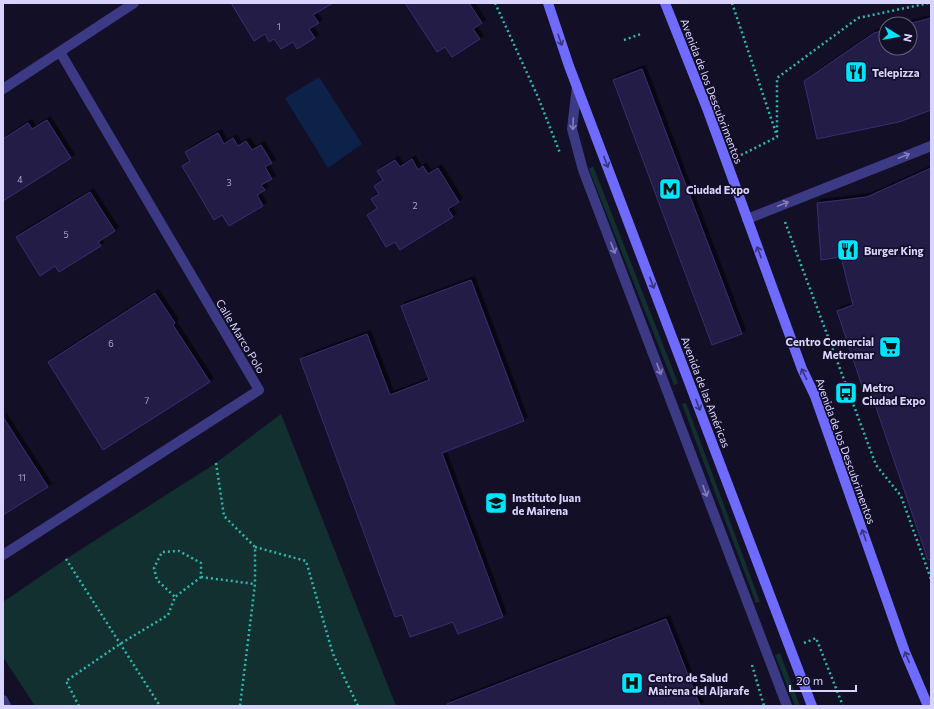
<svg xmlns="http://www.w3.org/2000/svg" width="934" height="709" font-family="Commissioner,sans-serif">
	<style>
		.green { fill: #12302f }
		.water { fill: #0c2248 }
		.building { fill: #241b47; stroke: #3b2d73; filter: url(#shadow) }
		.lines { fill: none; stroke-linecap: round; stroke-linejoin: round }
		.path { stroke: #2fb8b0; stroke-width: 2.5; stroke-dasharray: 2 3; stroke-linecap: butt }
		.lane { stroke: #3d3a85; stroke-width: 10 }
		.street { stroke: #3d3a85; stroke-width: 10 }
		.secondary { stroke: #6f6bff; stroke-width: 10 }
		.oneway { stroke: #38347d }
		.oneway2 { stroke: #837fbc }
		.labels { text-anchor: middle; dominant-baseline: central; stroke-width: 3.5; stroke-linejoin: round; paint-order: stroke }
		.number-label { font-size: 9px; fill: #aca6d1 }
		.poi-label { font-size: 11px; font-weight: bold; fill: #d9d4ff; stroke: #130f26; text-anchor: start }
		.street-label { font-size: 11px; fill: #d9d4ff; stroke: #130f26 }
	</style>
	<defs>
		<filter id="shadow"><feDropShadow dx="3.5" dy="-3.5" stdDeviation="0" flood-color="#0009"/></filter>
	</defs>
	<rect width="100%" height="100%" fill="#130f26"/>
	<g class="green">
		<path d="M593,166L678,383L674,385L589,169Z"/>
		<path d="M686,403L760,602L756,603L682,404Z"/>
		<path d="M281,414L396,706H35L3,657V602L66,559L216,463Z"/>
		<path d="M780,653L800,706H795L775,655Z"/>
	</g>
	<path class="water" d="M319,77L362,144L328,168L285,98Z"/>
	<g class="building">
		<path d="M231,3H333L313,15L319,23L309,29L315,38L297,49L293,42L281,49L274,39L269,42L265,34L254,41Z"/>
		<path d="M405,3H469L482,23L473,29L480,39L452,57L445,47L437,52Z"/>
		<path d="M931,18V110L899,122L817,139L804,81L874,33L886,30V48H910V24H908Z"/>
		<path d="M642,69L742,334L712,345L613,80Z"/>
		<path d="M47,120L71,158L3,201V139L28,123L32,129Z"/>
		<path d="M218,133L224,144L233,138L238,146L246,141L252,150L261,145L272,163L265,167L272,179L261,185L265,190L257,195L263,206L229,226L222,215L214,220L182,166L190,161L185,152Z"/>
		<path d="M412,159L418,170L423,166L428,174L438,168L459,202L448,209L453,217L400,250L395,242L386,247L367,215L377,208L371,199L379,194L374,186L383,180L377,171L395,160L400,167Z"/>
		<path d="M931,168V559L928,560L868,384L862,386L837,311L853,305L841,257L821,260L817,203L867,197Z"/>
		<path d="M90,192L115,231L98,242L101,246L59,272L55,266L40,276L16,237Z"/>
		<path d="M471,280L524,421L442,453L503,617L458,634L453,622L410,637L402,615L395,617L300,359L367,334L390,395L429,380L401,306Z"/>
		<path d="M155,293L175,323L173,325L210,382L103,450L48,362Z"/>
		<path d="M3,417L48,487L3,515Z"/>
		<path d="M666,619L700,706H448L447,704Z"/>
	</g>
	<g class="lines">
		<g class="path">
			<path d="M495,3L538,97L560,153"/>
			<path d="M732,3L776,133"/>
			<path d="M624,40L641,34"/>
			<path d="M741,155L777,137V78L858,18L929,3"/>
			<path d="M785,222L876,465L901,496L931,579"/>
			<path d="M216,463L224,516L255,547V584L240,706"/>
			<path d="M255,547L306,561L333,654L358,706"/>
			<path d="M66,559L160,706"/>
			<path d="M201,577L255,584"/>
			<path d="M804,643L816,638L843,706"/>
			<path d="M752,665L764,706"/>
			<path d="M79,706L66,681L120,644L168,615L175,597L201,577V563L179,551L162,552L154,568L157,580L175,597"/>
		</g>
		<path class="lane" d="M747,219L931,146"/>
		<g class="street">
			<path d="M577,86L572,129L583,170L787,706"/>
			<path d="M3,89L134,3"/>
			<path d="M3,555L259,390L60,52"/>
			<path d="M3,700L6,706"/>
		</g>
		<g class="secondary">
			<path d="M548,3L569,66L812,706"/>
			<path d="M665,3L708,111L802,369L815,396L905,652L928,706"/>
		</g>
	</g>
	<defs><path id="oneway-shaft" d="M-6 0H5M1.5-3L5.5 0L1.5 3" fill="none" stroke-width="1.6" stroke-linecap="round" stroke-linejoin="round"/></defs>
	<g class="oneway">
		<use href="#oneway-shaft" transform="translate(560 40) rotate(71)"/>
		<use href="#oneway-shaft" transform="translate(606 162) rotate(69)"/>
		<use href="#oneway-shaft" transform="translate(759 252) rotate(-110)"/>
		<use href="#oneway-shaft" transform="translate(652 283) rotate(69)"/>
		<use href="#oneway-shaft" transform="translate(804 374) rotate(-116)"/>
		<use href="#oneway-shaft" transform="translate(698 405) rotate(69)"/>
		<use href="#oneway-shaft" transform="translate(864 535) rotate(-109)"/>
		<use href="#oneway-shaft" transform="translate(907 657) rotate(-112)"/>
	</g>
	<g class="oneway2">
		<use href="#oneway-shaft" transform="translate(573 124) rotate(93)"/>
		<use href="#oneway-shaft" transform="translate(904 156) rotate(-21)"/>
		<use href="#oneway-shaft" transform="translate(783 204) rotate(-22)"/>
		<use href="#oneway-shaft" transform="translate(613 248) rotate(69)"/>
		<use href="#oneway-shaft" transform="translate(659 369) rotate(69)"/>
		<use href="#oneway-shaft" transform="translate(705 491) rotate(69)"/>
	</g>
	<defs>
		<g id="restaurant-square" transform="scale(1.15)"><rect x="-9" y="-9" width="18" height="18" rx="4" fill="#00e5ff" stroke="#130f26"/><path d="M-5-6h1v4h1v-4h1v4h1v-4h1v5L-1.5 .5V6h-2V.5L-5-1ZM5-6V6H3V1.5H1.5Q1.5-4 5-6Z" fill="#111"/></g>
		<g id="metro-square" transform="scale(1.15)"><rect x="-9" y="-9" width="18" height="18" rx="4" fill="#00e5ff" stroke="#130f26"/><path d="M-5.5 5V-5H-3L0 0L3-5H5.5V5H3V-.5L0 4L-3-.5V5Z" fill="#111"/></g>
		<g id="supermarket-square" transform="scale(1.15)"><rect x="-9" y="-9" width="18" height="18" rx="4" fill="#00e5ff" stroke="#130f26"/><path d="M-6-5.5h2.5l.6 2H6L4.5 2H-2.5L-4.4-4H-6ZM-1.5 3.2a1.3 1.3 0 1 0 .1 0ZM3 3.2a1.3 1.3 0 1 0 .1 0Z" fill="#111"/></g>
		<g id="bus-square" transform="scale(1.15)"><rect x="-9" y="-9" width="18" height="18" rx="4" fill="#00e5ff" stroke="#130f26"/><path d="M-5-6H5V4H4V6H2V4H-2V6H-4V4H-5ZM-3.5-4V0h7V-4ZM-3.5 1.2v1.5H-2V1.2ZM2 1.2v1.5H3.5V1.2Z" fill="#111"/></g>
		<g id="school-square" transform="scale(1.15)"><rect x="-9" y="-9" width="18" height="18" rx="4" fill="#00e5ff" stroke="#130f26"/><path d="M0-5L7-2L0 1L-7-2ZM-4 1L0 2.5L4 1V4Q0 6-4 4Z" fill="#111"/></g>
		<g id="hospital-square" transform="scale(1.15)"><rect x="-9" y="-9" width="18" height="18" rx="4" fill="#00e5ff" stroke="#130f26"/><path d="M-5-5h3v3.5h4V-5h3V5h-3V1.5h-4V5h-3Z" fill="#111"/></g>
	</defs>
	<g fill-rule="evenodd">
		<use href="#restaurant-square" x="856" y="72"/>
		<use href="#metro-square" x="670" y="189"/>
		<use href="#restaurant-square" x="848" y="250"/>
		<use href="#supermarket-square" x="890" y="347"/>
		<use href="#bus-square" x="846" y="393"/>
		<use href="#school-square" x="496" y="503"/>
		<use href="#hospital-square" x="632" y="683"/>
	</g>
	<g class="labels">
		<g class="number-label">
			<text x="279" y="26">1</text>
			<text x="20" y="179">4</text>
			<text x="229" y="182">3</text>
			<text x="415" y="205">2</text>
			<text x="66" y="234">5</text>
			<text x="111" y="343">6</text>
			<text x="147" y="400">7</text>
			<text x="22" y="477">11</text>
		</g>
		<g class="poi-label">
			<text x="872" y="72">Telepizza</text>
			<text x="686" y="189">Ciudad Expo</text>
			<text x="864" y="250">Burger King</text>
			<text x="874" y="341" text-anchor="end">Centro Comercial<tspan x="874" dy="13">Metromar</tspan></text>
			<text x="862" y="387">Metro<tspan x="862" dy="13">Ciudad Expo</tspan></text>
			<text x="512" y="497">Instituto Juan<tspan x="512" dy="13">de Mairena</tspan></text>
			<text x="648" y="677">Centro de Salud<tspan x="648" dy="13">Mairena del Aljarafe</tspan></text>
		</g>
		<g class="street-label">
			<text transform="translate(712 91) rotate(69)">Avenida de los Descubrimentos</text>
			<text transform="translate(241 336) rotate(59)">Calle Marco Polo</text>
			<text transform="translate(706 392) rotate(69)">Avenida de las Américas</text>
			<text transform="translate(846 451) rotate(70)">Avenida de los Descubrimentos</text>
		</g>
	</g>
	<rect width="934" height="709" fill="none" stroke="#d9d4ff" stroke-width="8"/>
	<g transform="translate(898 36) rotate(101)"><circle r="19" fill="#130f26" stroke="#625e7d"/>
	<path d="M0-3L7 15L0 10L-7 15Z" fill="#00e5ff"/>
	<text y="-6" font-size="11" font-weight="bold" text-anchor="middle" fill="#d9d4ff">N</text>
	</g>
	<path d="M790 685v6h66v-6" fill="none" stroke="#d9d4ff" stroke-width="2"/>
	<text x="796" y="685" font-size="12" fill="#d9d4ff" stroke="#130f26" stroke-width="3" paint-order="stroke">20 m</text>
</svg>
